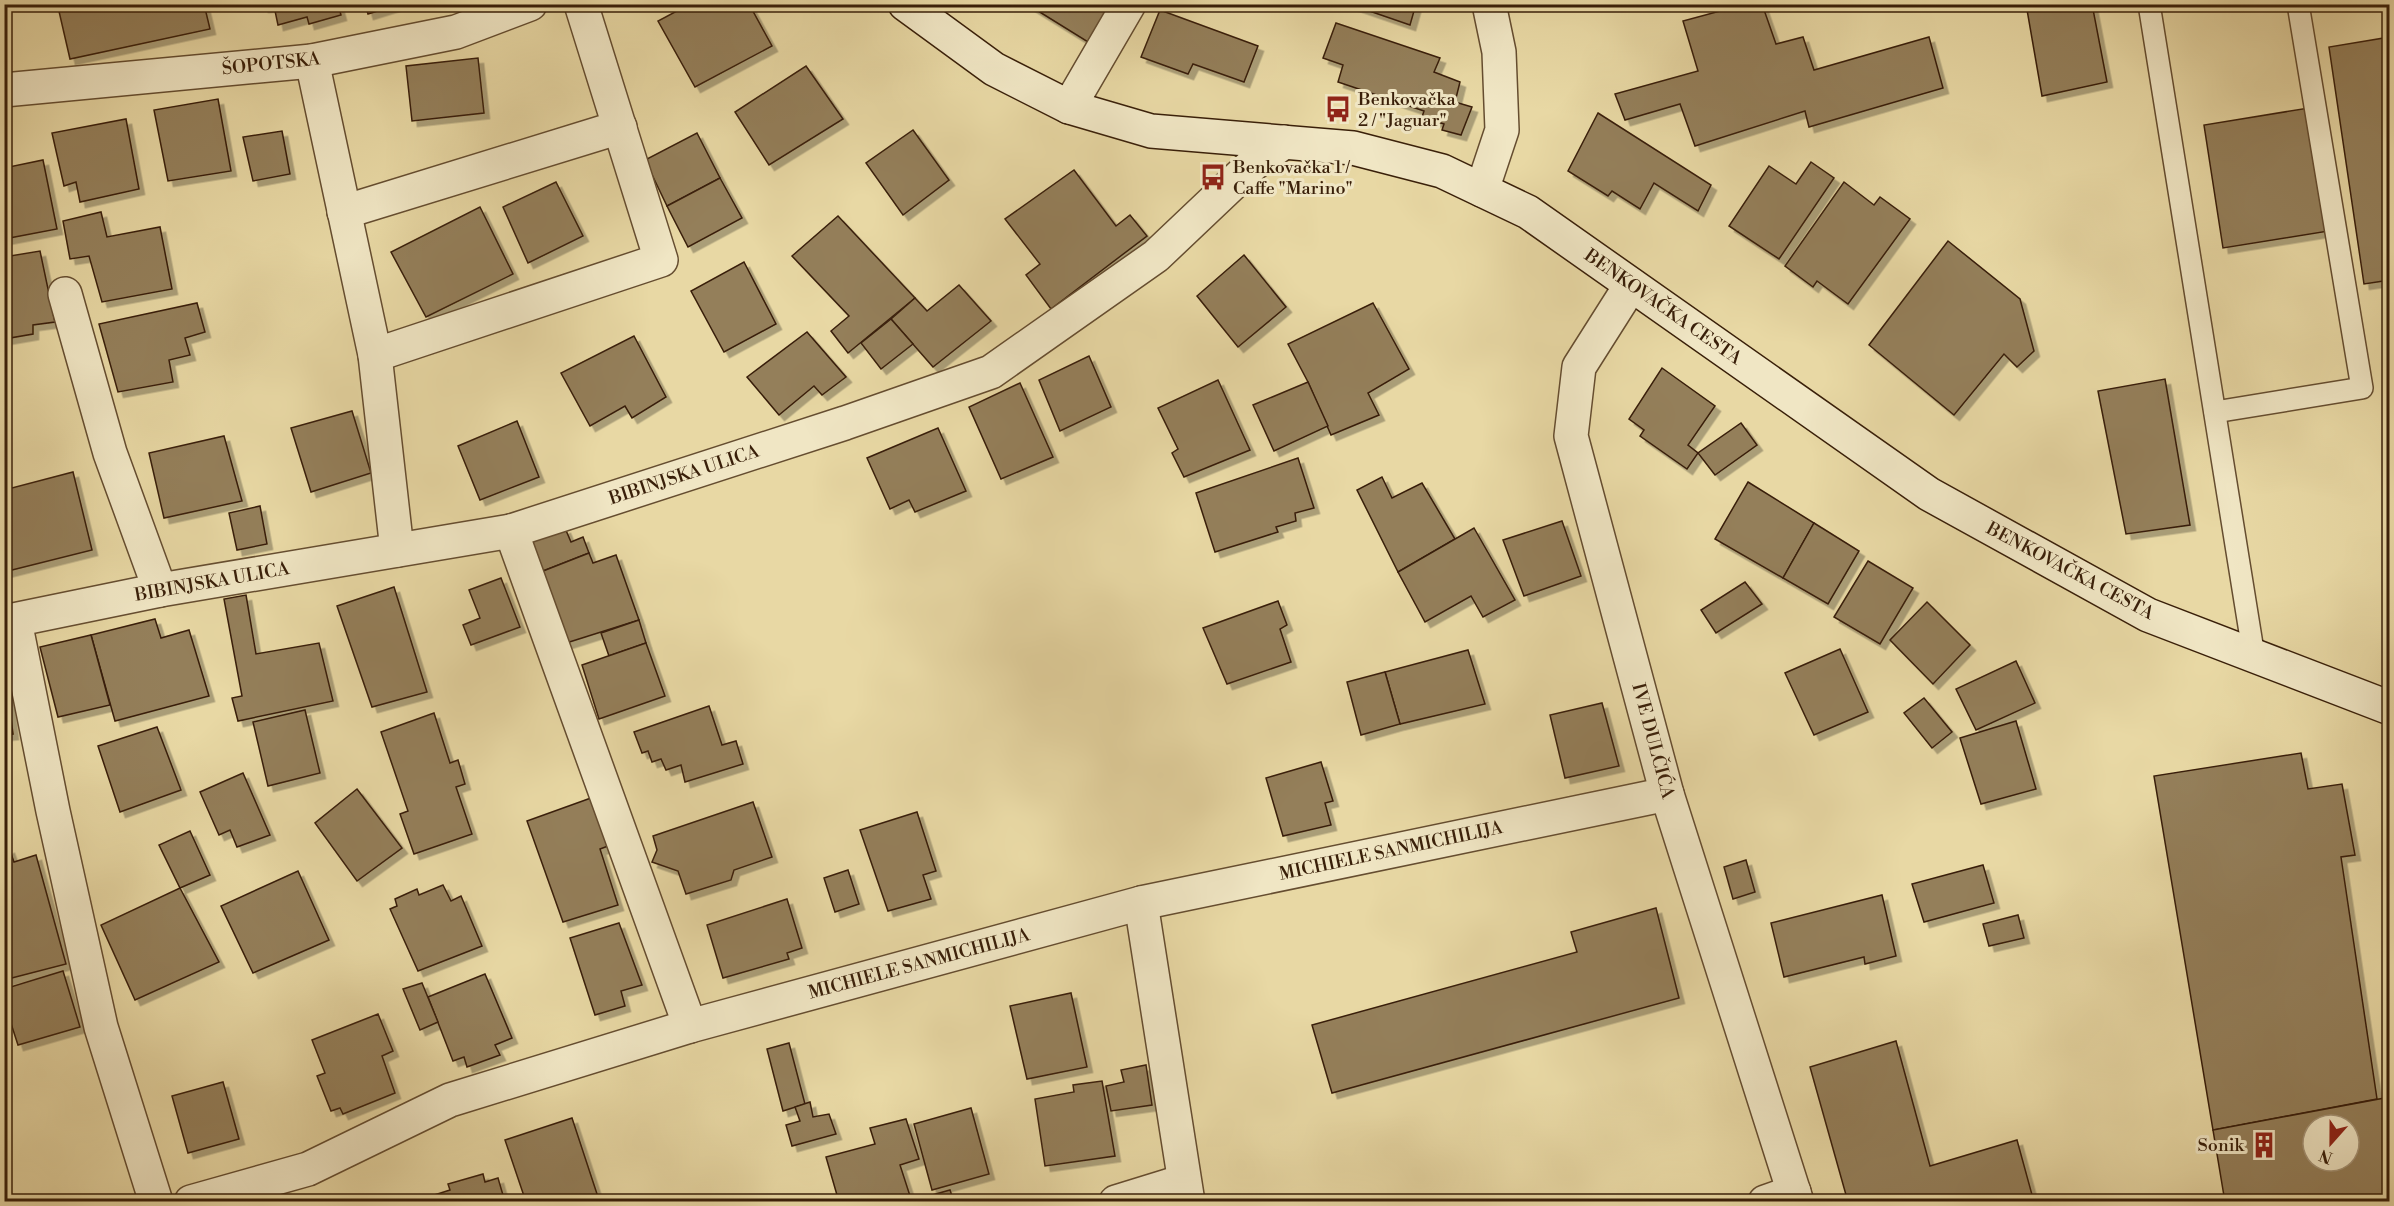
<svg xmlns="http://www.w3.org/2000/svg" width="2394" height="1206" font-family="'Libre Bodoni',serif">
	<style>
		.building { fill: #947f5a; stroke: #391f09; stroke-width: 1.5; fill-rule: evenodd; filter: url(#shadow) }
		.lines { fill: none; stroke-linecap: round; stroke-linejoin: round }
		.service-casing { stroke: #654d30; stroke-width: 24 }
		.minor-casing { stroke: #654d30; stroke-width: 36 }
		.secondary-casing { stroke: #391f09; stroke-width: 36 }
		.service { stroke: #f0e6c4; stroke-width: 21 }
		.minor { stroke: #f0e6c4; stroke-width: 33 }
		.secondary { stroke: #f0e6c4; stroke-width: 33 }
		.labels { text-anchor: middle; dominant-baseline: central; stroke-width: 6; stroke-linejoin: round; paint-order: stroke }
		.street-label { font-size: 18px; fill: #391f09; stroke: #f0e6c4 }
		.poi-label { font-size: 18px; fill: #391f09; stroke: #f0e6c4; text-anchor: start }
	</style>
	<defs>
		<filter id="shadow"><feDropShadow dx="5.5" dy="5.5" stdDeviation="0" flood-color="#0004"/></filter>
	</defs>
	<rect width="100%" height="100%" fill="#e8d8a4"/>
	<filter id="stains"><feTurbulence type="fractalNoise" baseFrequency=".00333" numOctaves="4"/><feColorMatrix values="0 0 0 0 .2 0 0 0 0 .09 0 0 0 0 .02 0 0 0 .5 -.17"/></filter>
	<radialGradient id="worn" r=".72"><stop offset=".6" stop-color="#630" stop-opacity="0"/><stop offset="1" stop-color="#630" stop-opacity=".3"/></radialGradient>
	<g class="building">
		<path d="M67,4H204L210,29L70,59L58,7Z"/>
		<path d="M262,4H338L341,15L309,24L307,17L278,25L274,6L263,7Z"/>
		<path d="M365,4H400L368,14Z"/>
		<path d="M690,4H749L772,46L695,87L658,21Z"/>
		<path d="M1032,4H1113L1088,42L1030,6Z"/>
		<path d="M1349,4H1416L1410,25Z"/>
		<path d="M1746,4H1762L1776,44L1803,37L1814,70L1929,37L1943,88L1809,127L1805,111L1695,146L1680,104L1625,120L1615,94L1698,71L1683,21Z"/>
		<path d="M2026,4H2092L2107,82L2042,96Z"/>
		<path d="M1160,10L1258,46L1244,82L1193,64L1188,74L1141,57Z"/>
		<path d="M1336,23L1440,58L1434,72L1460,82L1455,102L1472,107L1461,135L1442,130L1444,124L1422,117L1424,111L1338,82L1343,65L1323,58Z"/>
		<path d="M2390,37V280L2364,284L2329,47Z"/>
		<path d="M478,58L484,113L412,121L406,66Z"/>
		<path d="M806,66L843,119L769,165L735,112Z"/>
		<path d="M218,99L231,171L168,181L154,110Z"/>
		<path d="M2315,107L2335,230L2223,248L2204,125Z"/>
		<path d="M1598,113L1711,185L1698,211L1654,183L1640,209L1612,191L1608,196L1568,171Z"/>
		<path d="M126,119L139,189L80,202L76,182L64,186L52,133Z"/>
		<path d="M913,130L949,180L903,215L866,163Z"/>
		<path d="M282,131L290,174L253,181L243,137Z"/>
		<path d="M697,133L720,178L667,206L645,160Z"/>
		<path d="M43,160L57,229L4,239V168Z"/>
		<path d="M1811,162L1834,178L1779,259L1729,226L1769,166L1796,184Z"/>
		<path d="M1074,170L1116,226L1130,215L1147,236L1051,309L1026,275L1040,264L1005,219Z"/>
		<path d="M720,178L742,218L688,247L667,206Z"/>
		<path d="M556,182L583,236L528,263L503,207Z"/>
		<path d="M1844,182L1874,205L1880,197L1910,219L1848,304L1817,281L1813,287L1785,266Z"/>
		<path d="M480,207L513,274L426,317L391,252Z"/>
		<path d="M101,212L107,237L160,227L172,289L102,302L89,256L70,259L63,221Z"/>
		<path d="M838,216L915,298L848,353L831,331L849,316L792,256Z"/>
		<path d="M1948,241L2020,299L2034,351L2017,367L2004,354L1954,415L1869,345Z"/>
		<path d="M40,251L55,322L33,325V334L4,339V257Z"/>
		<path d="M1244,255L1286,307L1238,347L1197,296Z"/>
		<path d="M744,262L776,324L724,352L691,291Z"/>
		<path d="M959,285L991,321L933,367L891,319L915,298L927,311Z"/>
		<path d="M197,303L205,332L185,338L190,355L169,360L173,382L118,392L99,324Z"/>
		<path d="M1373,303L1409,369L1368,393L1379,415L1331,435L1308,382L1288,344Z"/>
		<path d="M891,319L913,344L881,369L861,343Z"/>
		<path d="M807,332L846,377L822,395L814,386L779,415L747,377Z"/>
		<path d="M634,336L666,397L632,418L625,406L590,426L561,373Z"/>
		<path d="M1089,356L1111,407L1060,431L1039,380Z"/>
		<path d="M1662,368L1715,406L1688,445L1698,453L1687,469L1640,436L1644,430L1629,419Z"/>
		<path d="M2165,379L2190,525L2126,534L2098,391Z"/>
		<path d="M1218,380L1250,450L1184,477L1172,453L1178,449L1158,408Z"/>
		<path d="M1308,382L1328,426L1274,451L1253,405Z"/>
		<path d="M1020,383L1053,457L1001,479L969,407Z"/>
		<path d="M352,411L371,473L311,492L291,428Z"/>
		<path d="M517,421L539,477L480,500L458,446Z"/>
		<path d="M1741,423L1757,445L1715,475L1698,453Z"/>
		<path d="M938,428L966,491L915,512L909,500L890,509L867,458Z"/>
		<path d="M224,436L242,501L164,518L149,453Z"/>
		<path d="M1298,458L1314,508L1295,513L1296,521L1276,527L1278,532L1215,552L1196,493Z"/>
		<path d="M73,472L92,550L4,572V490Z"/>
		<path d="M1382,477L1392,498L1422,483L1455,539L1398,572L1357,490Z"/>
		<path d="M1748,482L1814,523L1783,578L1715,539Z"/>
		<path d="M260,506L267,544L237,550L229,513Z"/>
		<path d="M1562,521L1581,576L1524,596L1503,540Z"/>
		<path d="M1814,523L1859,551L1828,604L1783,578Z"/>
		<path d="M565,528L571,542L583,537L589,553L538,573L529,541Z"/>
		<path d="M1474,528L1515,600L1483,617L1471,596L1425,622L1398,572Z"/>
		<path d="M589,553L593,563L616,555L639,620L563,644L538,573Z"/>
		<path d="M1868,561L1913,588L1880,644L1834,617Z"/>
		<path d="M501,578L520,627L471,645L463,625L480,618L469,590Z"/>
		<path d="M1745,582L1762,604L1716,633L1701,610Z"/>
		<path d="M394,587L427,692L372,707L337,606Z"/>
		<path d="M246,595L256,654L319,643L333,701L238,721L232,698L242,696L224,599Z"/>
		<path d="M1278,601L1287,625L1280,629L1291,662L1227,684L1203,628Z"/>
		<path d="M1927,602L1970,645L1933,684L1890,640Z"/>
		<path d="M155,619L161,638L189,630L209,696L115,721L91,635Z"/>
		<path d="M639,620L646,643L609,656L601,633Z"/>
		<path d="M91,635L110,705L58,717L40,647Z"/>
		<path d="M646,643L665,696L599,719L582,665Z"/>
		<path d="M1840,649L1868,712L1814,735L1785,673Z"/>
		<path d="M1468,650L1485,704L1400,724L1385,672Z"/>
		<path d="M2016,661L2035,703L1976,730L1956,689Z"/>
		<path d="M5,672L13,734L4,735V672Z"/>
		<path d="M1385,672L1400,724L1361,735L1347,682Z"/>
		<path d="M1924,698L1952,732L1932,748L1904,713Z"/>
		<path d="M1602,703L1619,766L1565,778L1550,715Z"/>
		<path d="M709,706L722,745L736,741L743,764L685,782L681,765L666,770L661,759L652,762L648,751L642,753L634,732Z"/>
		<path d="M305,710L320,773L268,786L253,722Z"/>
		<path d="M434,713L450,763L458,760L465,784L456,787L472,834L414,854L400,814L408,811L381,732Z"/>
		<path d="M2016,721L2036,789L1981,804L1960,738Z"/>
		<path d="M157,727L181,790L120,812L98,746Z"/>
		<path d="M2301,753L2308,789L2342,784L2355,855L2341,857L2377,1099L2213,1130L2154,776Z"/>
		<path d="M1321,762L1333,801L1325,803L1331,825L1283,836L1266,778Z"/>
		<path d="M243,773L270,835L237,847L230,830L219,835L200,792Z"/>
		<path d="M357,789L402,848L357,881L315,823Z"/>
		<path d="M602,794L619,842L600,849L618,905L563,922L527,821Z"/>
		<path d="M753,802L772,857L734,870L731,880L686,894L678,871L652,862L657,850L653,836Z"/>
		<path d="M917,812L936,871L923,875L931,899L888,911L860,830Z"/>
		<path d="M190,831L210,875L180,888L159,845Z"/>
		<path d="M9,848L14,862L36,855L66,964L4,980V850Z"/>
		<path d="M1746,860L1755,892L1733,899L1724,867Z"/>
		<path d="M1983,865L1994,903L1924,922L1912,884Z"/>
		<path d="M848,870L859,904L835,912L824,878Z"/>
		<path d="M298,871L329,940L253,973L221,906Z"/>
		<path d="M443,885L451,901L461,896L482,946L418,971L390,909L397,906L395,899L417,889L419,895Z"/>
		<path d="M180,888L219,962L135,1000L101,925Z"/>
		<path d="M1882,895L1896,956L1865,964L1864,957L1784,977L1771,923Z"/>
		<path d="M787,899L802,948L787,953L789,959L723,978L707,925Z"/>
		<path d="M1656,908L1679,998L1332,1093L1312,1025L1577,952L1571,932Z"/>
		<path d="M2018,915L2024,938L1989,946L1983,924Z"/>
		<path d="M619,923L642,985L621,991L625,1006L595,1015L570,938Z"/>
		<path d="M63,971L80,1027L18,1045L4,1002V989Z"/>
		<path d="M485,974L512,1038L495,1045L500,1055L467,1067L464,1057L453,1061L428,997Z"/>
		<path d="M422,983L438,1022L420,1030L403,989Z"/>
		<path d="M1071,993L1087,1067L1027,1079L1010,1006Z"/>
		<path d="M378,1014L393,1051L382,1056L395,1093L343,1114L340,1108L331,1111L317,1076L325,1073L312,1040Z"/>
		<path d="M1896,1041L1930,1166L2017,1140L2034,1202H1848L1810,1067Z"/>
		<path d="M789,1043L805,1104L783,1111L767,1049Z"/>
		<path d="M1146,1065L1152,1105L1111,1111L1106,1086L1124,1082L1121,1070Z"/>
		<path d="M1102,1081L1115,1156L1045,1166L1035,1099L1074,1092L1073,1085Z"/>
		<path d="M223,1082L239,1139L188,1153L172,1096Z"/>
		<path d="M2390,1097V1202H2225L2213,1130ZM2313,1125H2349V1161H2313Z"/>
		<path d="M810,1102L813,1117L829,1114L836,1134L792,1146L786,1125L800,1121L795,1107Z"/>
		<path d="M971,1108L989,1174L932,1190L914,1124Z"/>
		<path d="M572,1118L599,1200L526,1202L505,1140Z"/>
		<path d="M906,1119L919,1159L900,1165L911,1199L901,1202H839L826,1157L875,1144L870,1128Z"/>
		<path d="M483,1174L485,1182L498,1178L505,1202H430L428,1197L450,1190L448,1184Z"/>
		<path d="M950,1190L954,1202H926L925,1197Z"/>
	</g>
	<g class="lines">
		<g class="service-casing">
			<g id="service">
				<path d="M2149,4L2254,657"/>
				<path d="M2215,412L2362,388L2298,4"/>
			</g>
		</g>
		<g class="minor-casing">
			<g id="minor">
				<path d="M312,61L375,355L397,550"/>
				<path d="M4,90L312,61L456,32L530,4"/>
				<path d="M1069,107L1129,4"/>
				<path d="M1482,190L1502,130L1499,52L1489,4"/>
				<path d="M344,212L620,127"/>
				<path d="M1631,285L1579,367L1571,436L1667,794L1797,1202"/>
				<path d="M65,294L110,453L160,590"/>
				<path d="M375,355L661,260L581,4"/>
				<path d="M511,531L690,1026"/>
				<path d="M15,621L53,811L101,1027L156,1202"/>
				<path d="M4,622L160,590L511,531L845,423L991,372L1156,256L1253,164L1284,142"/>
				<path d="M1141,903L1188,1202"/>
				<path d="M191,1202L308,1169L450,1100L690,1026L1141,903L1667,794"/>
				<path d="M1116,1202L1184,1181"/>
				<path d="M1765,1202L1794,1192"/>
			</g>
		</g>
		<g class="secondary-casing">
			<path id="secondary" d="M905,4L994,69L1069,107L1151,131L1353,148L1442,171L1528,212L1929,494L2148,615L2390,708"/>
		</g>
		<use href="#service" class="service"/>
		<use href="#minor" class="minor"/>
		<use href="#secondary" class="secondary"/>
	</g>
	<defs>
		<g id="bus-bare" transform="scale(2.07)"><path d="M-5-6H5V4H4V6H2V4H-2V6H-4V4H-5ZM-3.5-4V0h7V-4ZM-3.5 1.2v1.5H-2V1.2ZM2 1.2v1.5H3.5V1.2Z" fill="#8f2418" stroke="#f0e6c4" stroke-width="2.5" paint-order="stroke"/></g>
		<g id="building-bare" transform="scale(2.07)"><path d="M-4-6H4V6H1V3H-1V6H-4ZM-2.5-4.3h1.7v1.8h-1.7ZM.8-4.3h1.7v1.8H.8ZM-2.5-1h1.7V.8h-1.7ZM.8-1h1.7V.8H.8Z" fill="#8f2418" stroke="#f0e6c4" stroke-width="2.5" paint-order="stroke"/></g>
	</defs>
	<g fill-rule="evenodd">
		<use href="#bus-bare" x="1338" y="109"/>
		<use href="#bus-bare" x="1213" y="177"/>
		<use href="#building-bare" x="2264" y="1145"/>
	</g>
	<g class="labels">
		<g class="street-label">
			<text transform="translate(271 64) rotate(-6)">ŠOPOTSKA</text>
			<text transform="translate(1663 307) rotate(35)">BENKOVAČKA CESTA</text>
			<text transform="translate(684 475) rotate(-18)">BIBINJSKA ULICA</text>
			<text transform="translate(2070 571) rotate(28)">BENKOVAČKA CESTA</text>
			<text transform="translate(212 582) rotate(-10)">BIBINJSKA ULICA</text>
			<text transform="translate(1653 741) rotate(75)">IVE DULČIĆA</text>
			<text transform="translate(1391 851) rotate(-12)">MICHIELE SANMICHILIJA</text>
			<text transform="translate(919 964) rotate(-15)">MICHIELE SANMICHILIJA</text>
		</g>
		<g class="poi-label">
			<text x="1358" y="99">Benkovačka<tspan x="1358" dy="21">2 / "Jaguar"</tspan></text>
			<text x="1233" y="167">Benkovačka 1 /<tspan x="1233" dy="21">Caffe "Marino"</tspan></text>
			<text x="2244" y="1145" text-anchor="end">Sonik</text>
		</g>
	</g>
	<rect width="2394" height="1206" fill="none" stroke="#e8d8a4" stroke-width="24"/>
	<rect x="6" y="6" width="2382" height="1194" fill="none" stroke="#391f09" stroke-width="3"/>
	<rect x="12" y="12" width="2370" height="1182" fill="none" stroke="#391f09" stroke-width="1.5"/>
	<g transform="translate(2331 1143) rotate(201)"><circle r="28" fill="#f0e6c4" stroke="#a79679" stroke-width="1.5"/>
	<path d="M0-4.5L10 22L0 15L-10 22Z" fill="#8f2418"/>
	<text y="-9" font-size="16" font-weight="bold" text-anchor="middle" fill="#391f09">N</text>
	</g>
	<rect width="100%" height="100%" filter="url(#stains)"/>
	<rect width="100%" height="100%" fill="url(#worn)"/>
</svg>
